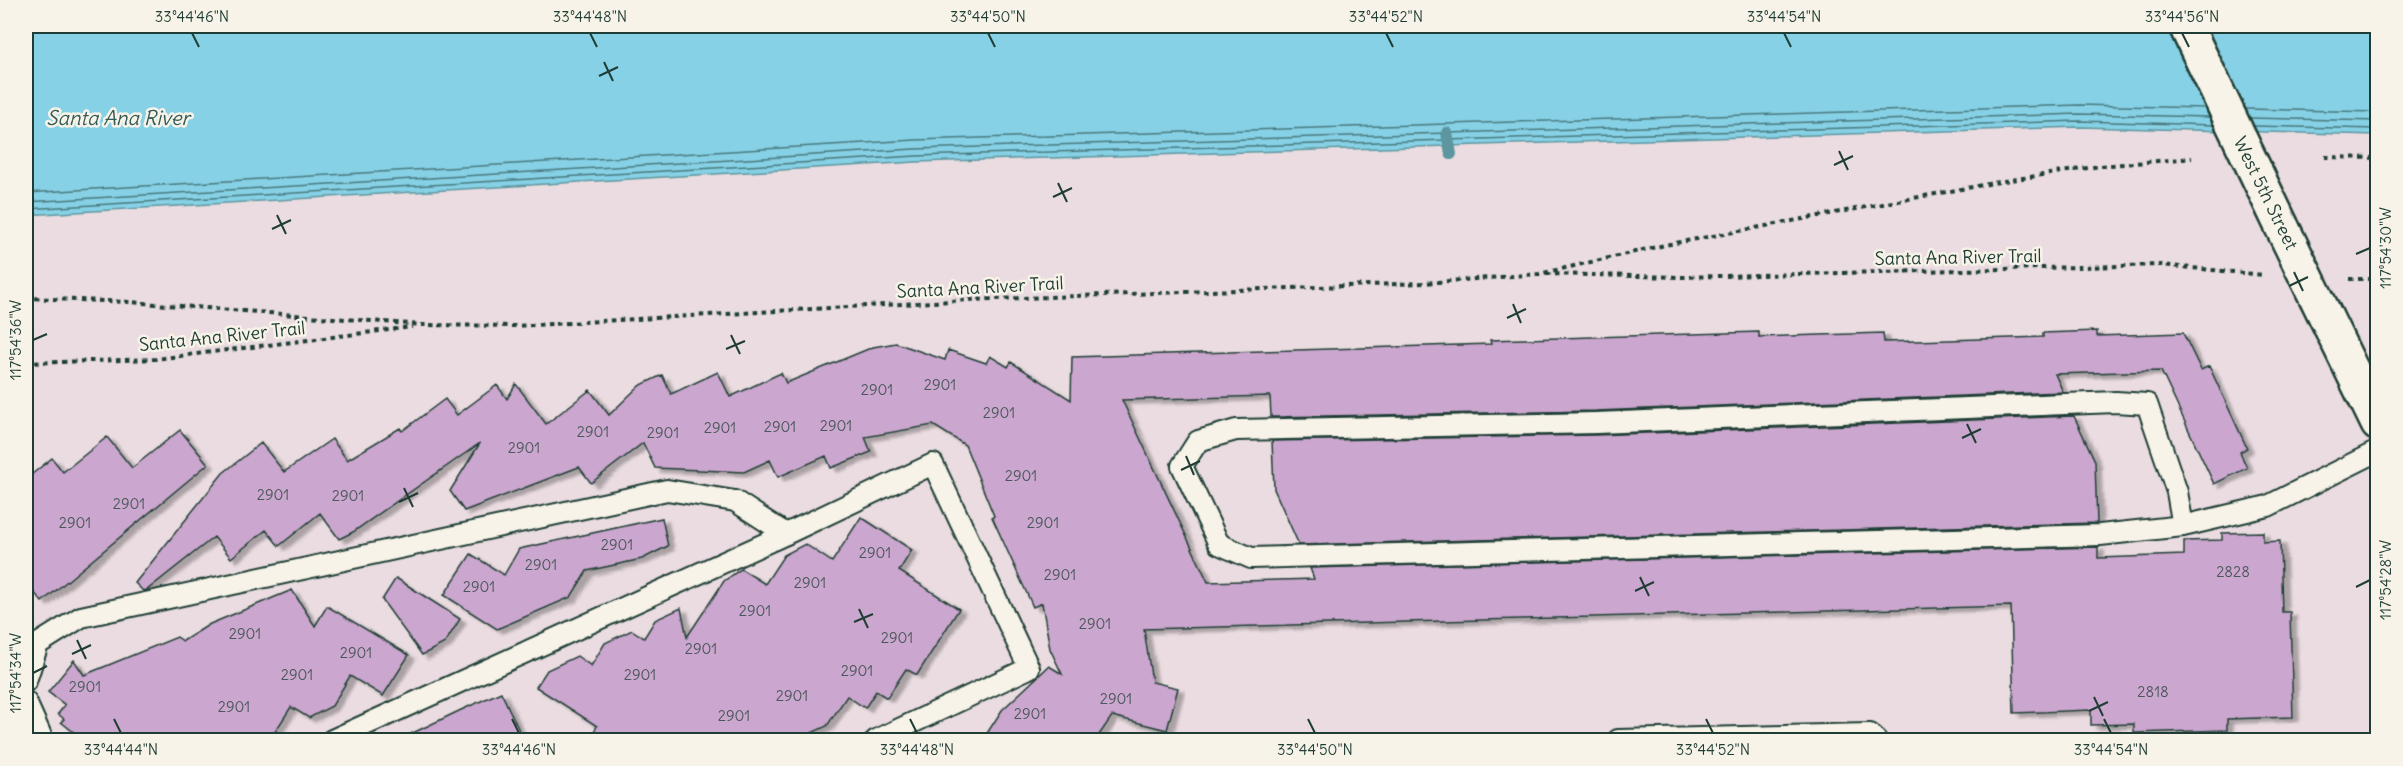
<svg xmlns="http://www.w3.org/2000/svg" width="2403" height="766" font-family="Delius,sans-serif">
	<style>
		.water { fill: #86d1e6; stroke: #5d969f; stroke-width: 1.5 }
		.lines { fill: none; stroke-linecap: round; stroke-linejoin: round }
		.shore { stroke: #48787b; stroke-width: 1.5 }
		.stream { stroke: #5d969f; stroke-width: 12 }
		.building { fill: #cba6ce; stroke: #1f3d34; stroke-width: 1.5; filter: url(#shadow) }
		.service-casing { stroke: #1f3d34; stroke-width: 24 }
		.tertiary-casing { stroke: #1f3d34; stroke-width: 38 }
		.path { stroke: #1f3d34; stroke-width: 4; stroke-dasharray: 4.5 4.5; stroke-linecap: butt }
		.service { stroke: #f7f3e8; stroke-width: 20 }
		.tertiary { stroke: #f7f3e8; stroke-width: 33 }
		.tertiary-bridge-casing { stroke: #1f3d34; stroke-width: 38; stroke-linecap: butt }
		.tertiary-bridge { stroke: #f7f3e8; stroke-width: 33 }
		.ticks { fill: none; stroke: #1f3d34; stroke-width: 2 }
		.labels { text-anchor: middle; dominant-baseline: central; stroke-width: 5; stroke-linejoin: round; paint-order: stroke }
		.number-label { font-size: 15px; fill: #4a575a }
		.street-label { font-size: 18px; fill: #1f3d34; stroke: #f7f3e8 }
		.water-label { font-size: 20px; font-style: italic; fill: #345b58; stroke: #f7f3e8 }
		.neatline { fill: none; stroke: #1f3d34; stroke-width: 2 }
		.ticks-label { font-size: 15px; text-anchor: middle; fill: #1f3d34 }
	</style>
	<defs>
		<filter id="shadow"><feDropShadow dx="6" dy="4" stdDeviation="1.5" flood-color="#0004"/></filter>
	</defs>
	<rect width="100%" height="100%" fill="#eadce0"/>
	<filter id="ink" filterUnits="userSpaceOnUse"><feTurbulence type="fractalNoise" baseFrequency=".0167" numOctaves="2"/><feDisplacementMap in="SourceGraphic" scale="12" xChannelSelector="R" yChannelSelector="G"/><feConvolveMatrix kernelMatrix="1 2 1 2 8 2 1 2 1" color-interpolation-filters="sRGB"/></filter>
	<g filter="url(#ink)">
		<path class="water" d="M26,26H2377V135L2080,127L916,162L26,215Z"/>
		<g class="lines">
			<g class="shore">
				<path d="M2246,109L2378,112"/>
				<path d="M2250,118L2378,121"/>
				<path d="M2254,126L2378,129"/>
				<path d="M26,193L915,140L2079,105L2205,108"/>
				<path d="M26,202L915,149L2079,114L2210,117"/>
				<path d="M26,209L916,156L2079,121L2213,125"/>
			</g>
			<path class="stream" d="M1447,133L1451,154"/>
		</g>
		<g class="building">
			<path d="M2097,331V336L2183,333L2201,370L2209,366L2247,448L2240,452L2247,468L2214,484L2161,371L2055,374L2063,392L1596,411L1271,417L1270,396L1122,400L1208,582L1314,579L1310,568L2098,547V558L2184,555V541L2222,540V533L2263,532V542L2280,541L2282,612H2290L2293,717L2227,719V730L2134,733V724L2091,725V710L2014,713L2011,606L1144,629L1152,682L1178,688L1167,730L1112,716L1095,741H982L1002,710L1049,666L1062,674L1050,649L1042,603L1033,607L992,517L994,516L965,445L933,425L865,437L871,452L831,468L826,456L778,477L770,460L744,472L655,468L643,443L591,483L579,467L464,511L450,491L480,443L353,532L339,539L320,513L279,546L266,530L231,558L214,537L147,590L143,591L135,583L223,473L261,443L284,472L332,439L347,460L400,428L402,431L445,399L457,415L497,385L507,399L516,384L546,424L590,390L609,415L639,386L662,375L671,394L718,372L730,397L781,373L786,383L873,347L896,343L945,360L948,350L986,363L990,356L1008,367L1011,362L1071,400L1072,357L1491,344L1490,340L1759,332V337L1883,333L1884,342L2043,337V333Z"/>
			<path d="M2074,416L2095,461L2097,523L1299,545L1274,489L1272,441L1596,435Z"/>
			<path d="M180,430L208,464L42,602L26,582V479L52,458L63,472L107,437L132,468Z"/>
			<path d="M861,517L912,550L899,571L959,609L917,675L906,669L887,698L876,691L865,708L847,696L827,726L794,741H589L597,726L536,687L547,670L577,656L591,666L605,643L632,630L644,638L655,620L681,608L687,637L724,581L741,569L765,584L784,555L805,544L832,562Z"/>
			<path d="M662,518L668,546L642,559L587,571L571,597L497,629L444,595L471,554L504,575L519,549Z"/>
			<path d="M396,578L460,619L445,643L422,655L382,600Z"/>
			<path d="M292,590L315,626L327,606L409,655L383,696L350,676L332,706L309,718L291,707L273,735L263,741H85L61,722L64,719L58,714L65,705L48,692L74,660L84,675L177,637L183,641L210,624Z"/>
			<path d="M501,692L524,741H396L461,710Z"/>
		</g>
		<g class="lines">
			<g class="service-casing">
				<g id="service">
					<path d="M2183,526L2177,492L2147,404L2116,402L1596,423L1236,430L1198,441L1182,466L1219,544L1251,558L2100,535L2183,526L2268,506L2378,451"/>
					<path d="M26,681L38,644L81,617L667,490L735,501L786,534"/>
					<path d="M26,702L43,740"/>
					<path d="M332,740L786,534L933,464L1029,668L876,740"/>
					<path d="M1618,740L1870,734L1876,740"/>
				</g>
			</g>
			<g class="tertiary-casing">
				<path id="tertiary" d="M2282,227L2378,424"/>
			</g>
			<g class="path">
				<path d="M2325,157L2378,158"/>
				<path d="M1546,274L1681,277L2161,265L2264,275"/>
				<path d="M2349,279H2378"/>
				<path d="M26,298L130,302L422,325L515,326L970,300L1424,283L1539,274L1665,245L2004,181L2100,166L2192,158"/>
				<path d="M26,363L156,359L412,327"/>
			</g>
			<use href="#service" class="service"/>
			<use href="#tertiary" class="tertiary"/>
			<g class="tertiary-bridge-casing">
				<path id="tertiary-bridge" d="M2186,26L2282,227"/>
			</g>
			<use href="#tertiary-bridge" class="tertiary-bridge"/>
		</g>
	</g>
	<path class="ticks" d="M192,33L199,47M590,33L597,47M988,33L995,47M1386,33L1393,47M1784,33L1791,47M2182,33L2189,47M604,62L613,81M599,76L618,67M1839,151L1848,170M1834,165L1853,156M1058,183L1067,202M1053,197L1072,188M277,215L286,234M272,229L291,220M2356,254L2370,248M2294,272L2303,291M2289,286L2308,277M1513,304L1521,323M1507,318L1526,309M731,335L740,354M33,340L47,334M726,349L745,341M1967,424L1976,443M1962,438L1981,429M1186,456L1194,475M1181,470L1200,461M404,488L413,507M399,502L418,493M1640,577L1649,596M2356,587L2370,580M1635,591L1654,582M859,609L868,628M854,622L873,614M77,640L86,659M72,654L91,645M33,673L47,666M2094,697L2103,716M2089,711L2108,702M114,719L121,733M512,719L519,733M910,719L917,733M1308,719L1315,733M1706,719L1713,733M2104,719L2111,733"/>
	<g class="labels">
		<g class="number-label">
			<text x="940" y="384">2901</text>
			<text x="877" y="389">2901</text>
			<text x="999" y="412">2901</text>
			<text x="836" y="425">2901</text>
			<text x="780" y="426">2901</text>
			<text x="720" y="427">2901</text>
			<text x="593" y="431">2901</text>
			<text x="663" y="432">2901</text>
			<text x="524" y="447">2901</text>
			<text x="1021" y="475">2901</text>
			<text x="273" y="494">2901</text>
			<text x="348" y="495">2901</text>
			<text x="129" y="503">2901</text>
			<text x="75" y="522">2901</text>
			<text x="1043" y="522">2901</text>
			<text x="617" y="544">2901</text>
			<text x="875" y="552">2901</text>
			<text x="541" y="564">2901</text>
			<text x="2233" y="571">2828</text>
			<text x="1060" y="574">2901</text>
			<text x="810" y="582">2901</text>
			<text x="479" y="586">2901</text>
			<text x="755" y="610">2901</text>
			<text x="1095" y="623">2901</text>
			<text x="245" y="633">2901</text>
			<text x="897" y="637">2901</text>
			<text x="701" y="648">2901</text>
			<text x="356" y="652">2901</text>
			<text x="857" y="670">2901</text>
			<text x="297" y="674">2901</text>
			<text x="640" y="674">2901</text>
			<text x="85" y="686">2901</text>
			<text x="2153" y="691">2818</text>
			<text x="792" y="695">2901</text>
			<text x="1116" y="698">2901</text>
			<text x="234" y="706">2901</text>
			<text x="1030" y="713">2901</text>
			<text x="734" y="715">2901</text>
		</g>
		<g class="street-label">
			<text transform="translate(2266 193) rotate(64)">West 5th Street</text>
			<text transform="translate(1958 257) rotate(-1)">Santa Ana River Trail</text>
			<text transform="translate(980 287) rotate(-3)">Santa Ana River Trail</text>
			<text transform="translate(222 336) rotate(-6)">Santa Ana River Trail</text>
		</g>
		<g class="water-label">
			<text x="118" y="117">Santa Ana River</text>
		</g>
	</g>
	<rect width="2403" height="766" fill="none" stroke="#f7f3e8" stroke-width="66"/>
	<rect x="33" y="33" width="2337" height="700" class="neatline"/>
	<g class="ticks-label">
		<text x="192" y="22">33°44'46"N</text>
		<text x="590" y="22">33°44'48"N</text>
		<text x="988" y="22">33°44'50"N</text>
		<text x="1386" y="22">33°44'52"N</text>
		<text x="1784" y="22">33°44'54"N</text>
		<text x="2182" y="22">33°44'56"N</text>
		<text transform="translate(2386 248) rotate(-90)" y="5">117°54'30"W</text>
		<text transform="translate(16 340) rotate(-90)" y="5">117°54'36"W</text>
		<text transform="translate(2386 580) rotate(-90)" y="5">117°54'28"W</text>
		<text transform="translate(16 673) rotate(-90)" y="5">117°54'34"W</text>
		<text x="121" y="755">33°44'44"N</text>
		<text x="519" y="755">33°44'46"N</text>
		<text x="917" y="755">33°44'48"N</text>
		<text x="1315" y="755">33°44'50"N</text>
		<text x="1713" y="755">33°44'52"N</text>
		<text x="2111" y="755">33°44'54"N</text>
	</g>
</svg>
